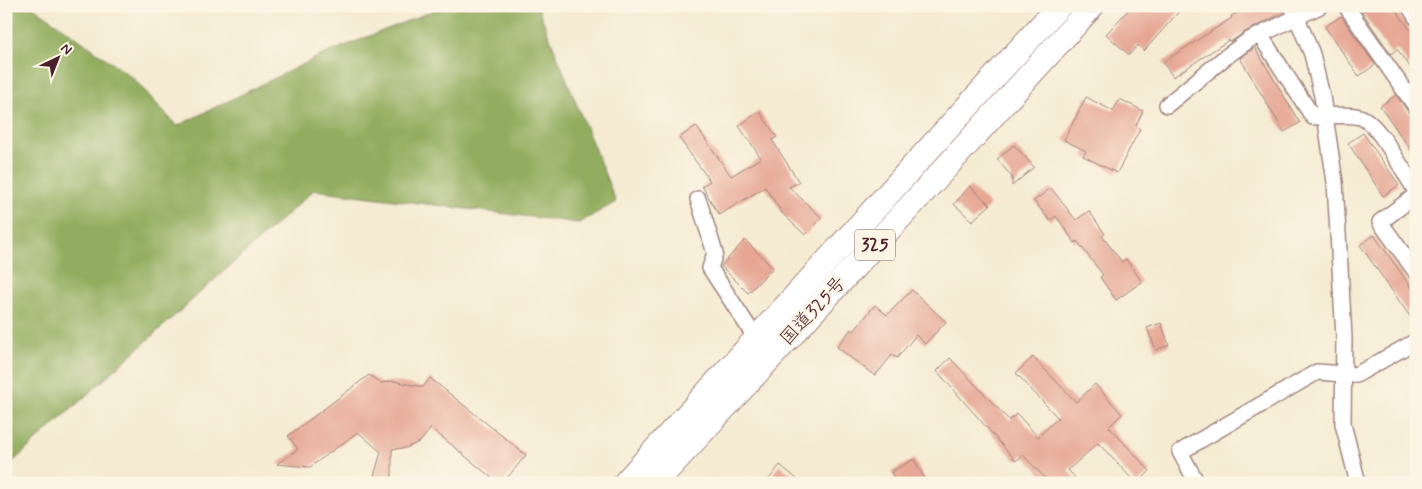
<svg xmlns="http://www.w3.org/2000/svg" width="1422" height="489" font-family="Mynerve,'Klee One',sans-serif">
	<style>
		.forest { fill: #92ad5f; stroke: #6e6645 }
		.building { fill: #e6a693 }
		.lines { fill: none; stroke-linecap: round; stroke-linejoin: round }
		.minor-casing { stroke: #a0857e; stroke-width: 18 }
		.trunk-casing { stroke: #a0857e; stroke-width: 26 }
		.minor { stroke: #fff; stroke-width: 15 }
		.trunk { stroke: #fff; stroke-width: 24 }
		.labels { text-anchor: middle; dominant-baseline: central; stroke-width: 4.5; stroke-linejoin: round; paint-order: stroke }
		.shield { fill: #fcf5e5; stroke: #7f5f63; stroke-width: 1 }
		.shield-label { font-size: 18px; font-weight: bold; fill: #4a1f2b }
		.street-label { font-size: 19px; fill: #4a1f2b; stroke: #fcf5e5 }
	</style>
	<rect width="100%" height="100%" fill="#fcf5e5"/>
	<filter id="ink" filterUnits="userSpaceOnUse"><feTurbulence type="fractalNoise" baseFrequency=".02" numOctaves="2"/><feDisplacementMap in="SourceGraphic" scale="10" xChannelSelector="R" yChannelSelector="G"/><feConvolveMatrix kernelMatrix="1 2 1 2 8 2 1 2 1" color-interpolation-filters="sRGB"/></filter>
	<filter id="wash" filterUnits="userSpaceOnUse"><feTurbulence type="fractalNoise" baseFrequency=".0096" numOctaves="4" result="noise"/><feDisplacementMap in="SourceGraphic" scale="20" xChannelSelector="R" yChannelSelector="G"/><feGaussianBlur stdDeviation="1.12" result="paint"/><feColorMatrix in="noise" values="0 0 0 0 0 0 0 0 0 0 0 0 0 0 0 0 0 1.4 0 .05"/><feComposite in="paint" operator="in"/></filter>
	<g filter="url(#wash)">
		<rect width="100%" height="100%" fill="#f5ebd2"/>
		<path class="forest" d="M6,6H32L132,77L177,126L322,55L445,6H534L538,8L616,202L579,223L314,190L6,468Z"/>
		<g id="blocks">
			<g class="building">
				<path d="M1132,6H1184L1144,51L1138,45L1129,55L1106,34Z"/>
				<path d="M1249,6H1283L1284,12L1245,32L1230,42L1229,40L1173,77L1163,62L1232,18L1231,16Z"/>
				<path d="M1370,6H1393L1416,38V75L1397,49L1391,54L1362,12Z"/>
				<path d="M1341,16L1375,65L1359,76L1325,27Z"/>
				<path d="M1255,48L1300,123L1284,132L1240,58Z"/>
				<path d="M1396,95L1409,113L1416,116V157L1380,106Z"/>
				<path d="M1086,97L1113,111L1120,99L1143,111L1136,125L1140,129L1117,173L1083,156L1086,151L1064,140Z"/>
				<path d="M759,111L777,137L772,140L799,182L789,187L822,218L805,235L782,213L765,187L719,215L702,186L710,181L679,138L696,126L731,176L761,158L739,126Z"/>
				<path d="M1363,133L1399,185L1383,196L1348,143Z"/>
				<path d="M1014,145L1034,167L1012,186V177L997,159Z"/>
				<path d="M970,186L990,205L972,221L954,204Z"/>
				<path d="M1051,188L1076,220L1089,211L1105,234L1102,236L1122,262L1126,259L1142,282L1116,300L1100,277L1103,275L1077,241L1075,243L1056,216L1050,221L1034,201Z"/>
				<path d="M1374,235L1416,294V325L1360,245Z"/>
				<path d="M745,240L773,268L748,293L721,266Z"/>
				<path d="M912,290L946,322L925,344L916,335L897,358L892,355L875,376L837,347L851,329L854,331L875,305L887,315Z"/>
				<path d="M1161,323L1169,345L1156,350L1147,328Z"/>
				<path d="M1033,357L1076,402L1095,384L1122,414L1109,427L1150,471L1138,483H1136L1098,443L1068,470L1080,483H1050L1023,455L1016,461L937,371L950,358L1009,420L1017,414L1038,437L1058,418L1016,373Z"/>
				<path d="M369,375L381,383L393,381L423,387L430,378L526,455L503,483H498L431,428L421,441L406,448L392,449V483H372L381,452L358,432L310,467L277,464L298,449L288,436Z"/>
				<path d="M914,459L927,483H897L891,472Z"/>
				<path d="M780,465L802,483H766Z"/>
			</g>
		</g>
	</g>
	<g filter="url(#ink)">
		<use href="#blocks" fill-opacity="0" stroke="#a0857e" stroke-width="1"/>
		<g class="lines">
			<g class="minor-casing">
				<g id="minor">
					<path d="M1292,6L1312,54L1322,96L1335,182L1344,337L1343,424L1358,483"/>
					<path d="M1346,6L1416,107"/>
					<path d="M1409,6L1416,17"/>
					<path d="M1260,35L1313,117C1323,116 1351,114 1360,117C1379,123 1404,173 1416,191"/>
					<path d="M1167,105L1223,59L1249,40L1320,6"/>
					<path d="M1416,195L1380,222L1416,272"/>
					<path d="M698,199L715,253L710,268L757,340"/>
					<path d="M1197,483L1180,452L1317,372L1356,375L1416,341"/>
				</g>
			</g>
			<g class="trunk-casing">
				<g id="trunk">
					<path d="M625,483L1059,6"/>
					<path d="M655,483L939,175L1092,6"/>
				</g>
			</g>
			<use href="#minor" class="minor"/>
			<use href="#trunk" class="trunk"/>
		</g>
	</g>
	<g class="labels">
		<rect class="shield" x="855" y="229.5" width="40" height="31" rx="4"/>
		<g class="shield-label">
			<text x="875" y="245">325</text>
		</g>
		<g class="street-label">
			<text transform="translate(813 311) rotate(-47)">国道325号</text>
		</g>
	</g>
	<rect width="1422" height="489" fill="none" stroke="#fcf5e5" stroke-width="25"/>
	<g transform="translate(58 58) rotate(43)" stroke="#fcf5e5" stroke-width="4" paint-order="stroke">
	<path d="M0-4L9 19L0 12L-9 19Z" fill="#4a1f2b"/>
	<text y="-8" font-size="14" font-weight="bold" text-anchor="middle" fill="#4a1f2b">N</text>
	</g>
</svg>
